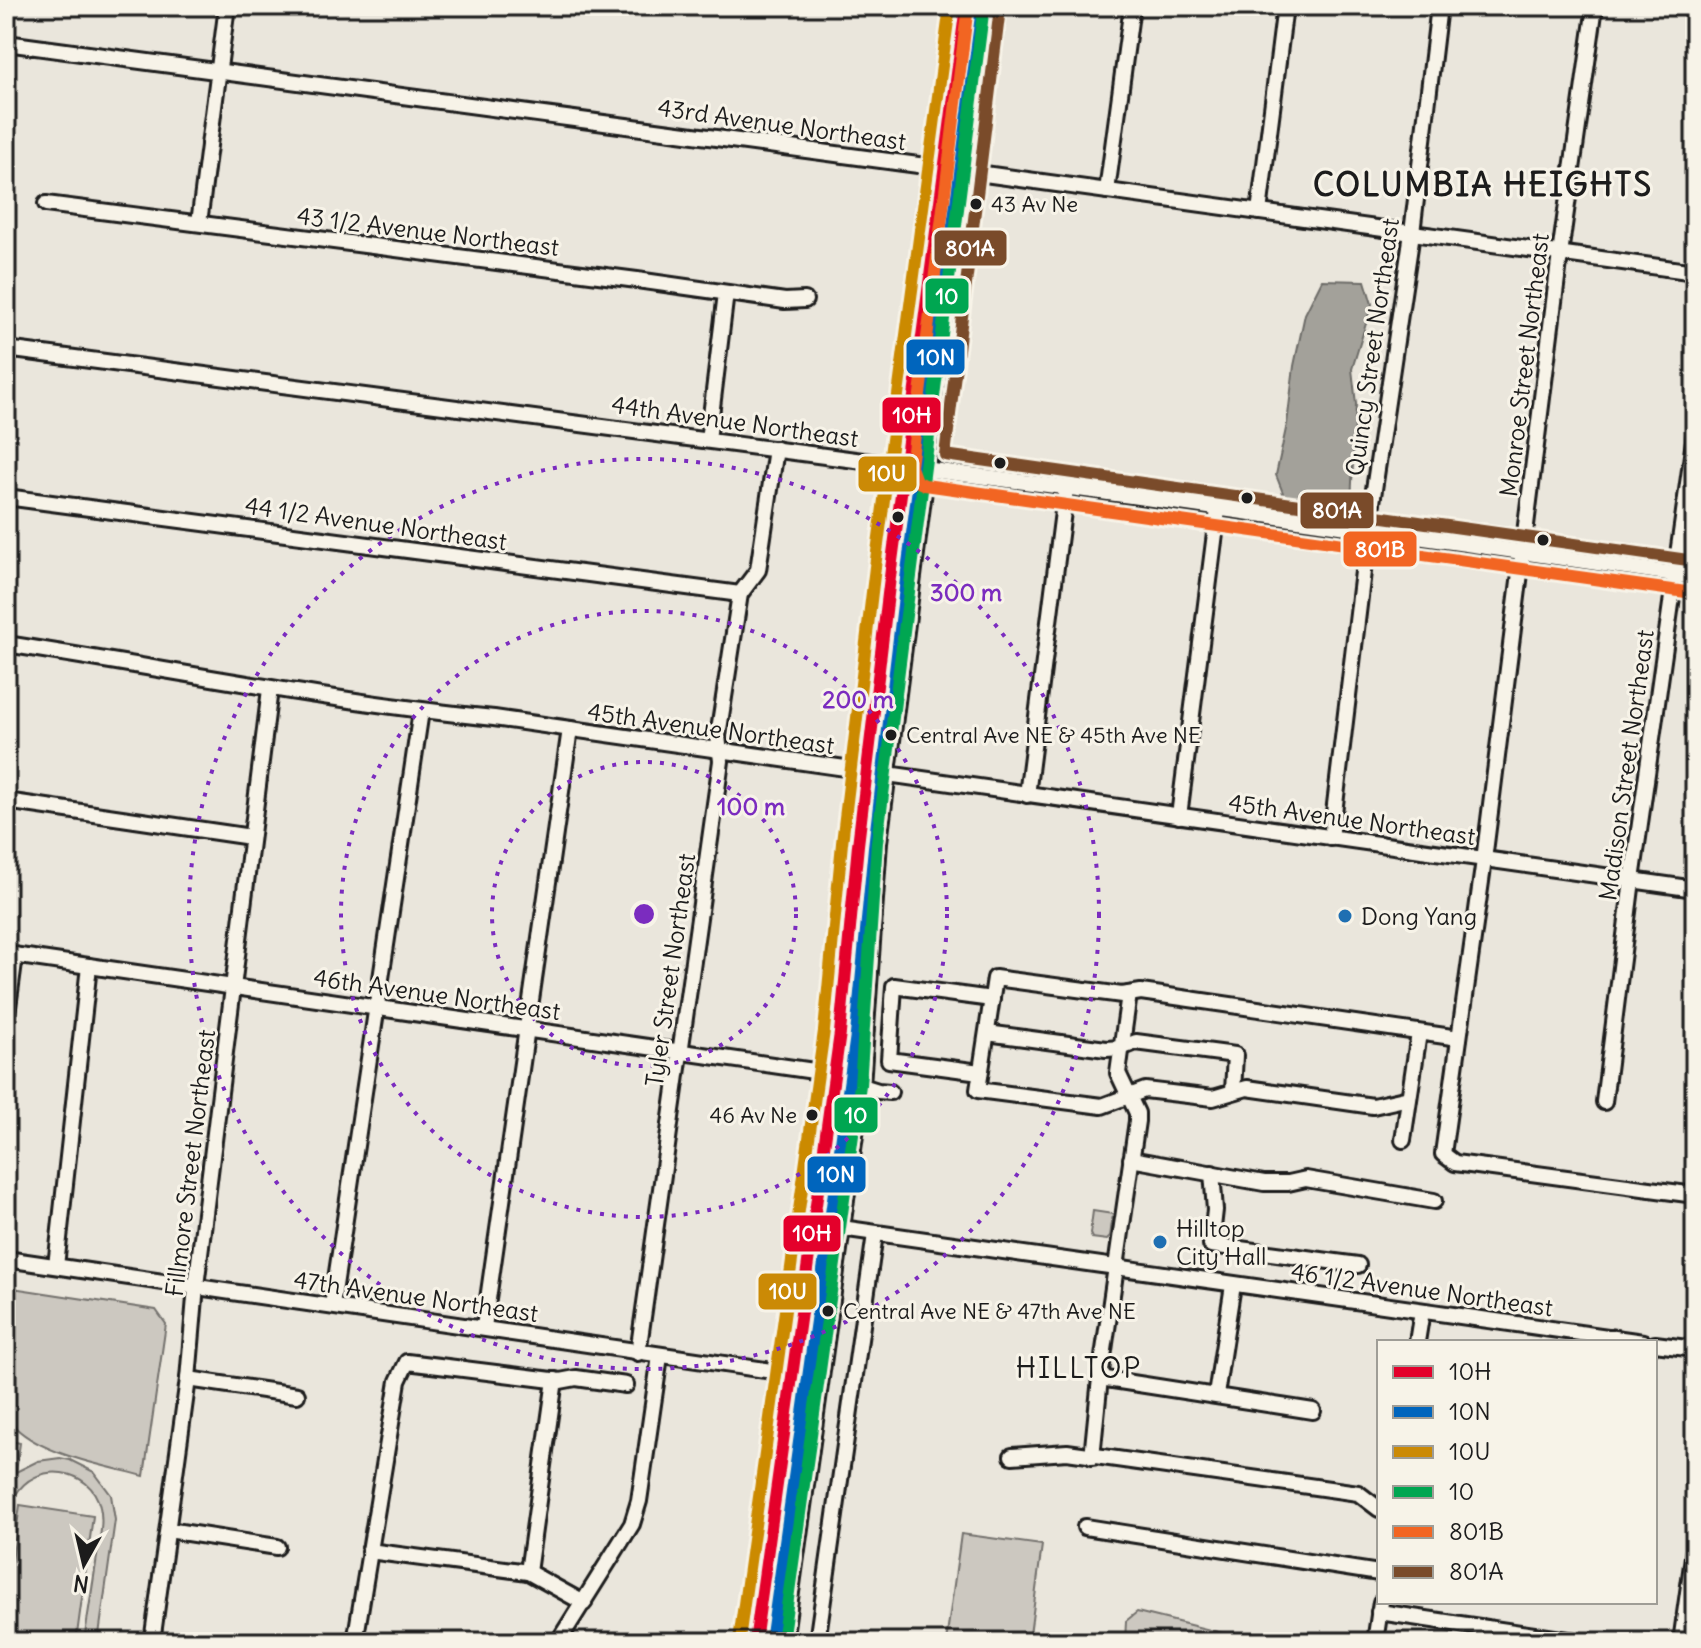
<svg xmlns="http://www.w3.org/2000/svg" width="1701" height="1648" font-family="Delius,sans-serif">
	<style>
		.green { fill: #ccc8c0; stroke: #74726e; stroke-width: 2 }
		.water { fill: #a3a19a; stroke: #6d6c68; stroke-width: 2 }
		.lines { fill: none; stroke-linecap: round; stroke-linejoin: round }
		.minor-casing { stroke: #1c1c1c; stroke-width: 20 }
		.major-casing { stroke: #1c1c1c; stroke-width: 24 }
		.minor { stroke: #f7f3e8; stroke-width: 14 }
		.major { stroke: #f7f3e8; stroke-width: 18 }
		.bus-1-casing { stroke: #f7f3e8; stroke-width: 18 }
		.bus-2-casing { stroke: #f7f3e8; stroke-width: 18 }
		.bus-3-casing { stroke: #f7f3e8; stroke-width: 18 }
		.bus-4-casing { stroke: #f7f3e8; stroke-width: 18 }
		.bus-5-casing { stroke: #f7f3e8; stroke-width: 18 }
		.bus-6-casing { stroke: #f7f3e8; stroke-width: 18 }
		.bus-1 { stroke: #e4002b; stroke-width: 12 }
		.bus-2 { stroke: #0065bd; stroke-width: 12 }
		.bus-3 { stroke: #cb8a06; stroke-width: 12 }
		.bus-4 { stroke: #00a651; stroke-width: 12 }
		.bus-5 { stroke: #f26522; stroke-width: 12 }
		.bus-6 { stroke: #7a4b2a; stroke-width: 12 }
		.ring { fill: none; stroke: #7b2cbf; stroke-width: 4; stroke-dasharray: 4 8 }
		.bus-dot { fill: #1c1c1c; stroke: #f7f3e8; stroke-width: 3 }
		.poi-dot { fill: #1f6fb2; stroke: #f7f3e8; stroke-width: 3 }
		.labels { text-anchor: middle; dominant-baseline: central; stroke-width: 6; stroke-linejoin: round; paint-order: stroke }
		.bus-label { font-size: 22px; fill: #1c1c1c; stroke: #f7f3e8; text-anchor: start }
		.street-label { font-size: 24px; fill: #1c1c1c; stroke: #f7f3e8 }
		.poi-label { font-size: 24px; fill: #1c1c1c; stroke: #f7f3e8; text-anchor: start }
		.quarter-label { font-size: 28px; letter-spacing: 2px; fill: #1c1c1c; stroke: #f7f3e8 }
		.district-label { font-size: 32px; font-weight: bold; letter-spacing: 2px; fill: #1c1c1c; stroke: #f7f3e8 }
		.centre { fill: #7b2cbf; stroke: #f7f3e8; stroke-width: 4 }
		.ring-label { font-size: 24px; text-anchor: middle; font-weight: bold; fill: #7b2cbf; stroke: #f7f3e8; stroke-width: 6; stroke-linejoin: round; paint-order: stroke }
		.line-badge { stroke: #f7f3e8; stroke-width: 3 }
		.badge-label { font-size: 22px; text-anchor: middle; font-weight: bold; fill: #fff }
	</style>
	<rect width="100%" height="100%" fill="#eae6dc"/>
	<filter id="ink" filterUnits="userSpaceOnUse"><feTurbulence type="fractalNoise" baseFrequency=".0125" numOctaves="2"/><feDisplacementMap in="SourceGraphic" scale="16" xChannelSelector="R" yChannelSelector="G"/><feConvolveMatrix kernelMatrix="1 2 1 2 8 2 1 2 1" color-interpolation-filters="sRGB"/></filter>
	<g filter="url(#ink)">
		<g class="green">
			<path d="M1093,1211L1113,1214L1110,1237L1107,1240L1092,1238L1090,1234Z"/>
			<path d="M6,1287L156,1310L166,1324L144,1476C106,1466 44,1455 16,1428C0,1413 6,1314 6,1287Z"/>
			<path d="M6,1440L20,1443L16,1472L38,1461L60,1458L70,1460L94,1472L111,1495L115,1520L98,1642H84C88,1613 93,1585 97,1556C99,1541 104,1523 100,1507C91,1467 35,1460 15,1496C8,1508 8,1524 6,1538Z"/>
			<path d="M20,1505L93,1516L76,1642H6V1603Z"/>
			<path d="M961,1534L1042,1545L1029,1642H946Z"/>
			<path d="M1137,1612L1259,1642H1125L1126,1621Z"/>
		</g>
		<path class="water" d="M1322,280L1365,281L1372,304L1352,369L1356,404L1351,502L1331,515L1285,498L1276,475L1287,424L1294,366L1305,314Z"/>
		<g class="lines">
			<g class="minor-casing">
				<g id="minor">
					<path d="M1595,6L1560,254L1484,860L1443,1154L1455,1163L1695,1195"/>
					<path d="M6,43L963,171L1695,272"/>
					<path d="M1107,191L1132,6"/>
					<path d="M46,204L637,280L785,301L805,300"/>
					<path d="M1259,212L1285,6"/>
					<path d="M199,223L227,6"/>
					<path d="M6,349L1131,496L1695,577"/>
					<path d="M708,440L726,293"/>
					<path d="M6,497L740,594"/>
					<path d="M6,644C169,669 330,702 494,718L1695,889"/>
					<path d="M1027,795L1066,488"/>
					<path d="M6,801L251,837"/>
					<path d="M1179,816L1218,510"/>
					<path d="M1331,838L1368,530L1412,233L1439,6"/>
					<path d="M6,954L814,1071L878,1091L890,1092"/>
					<path d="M6,1022L15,955"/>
					<path d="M987,1033L1106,1049L1121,1048L1136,1042L1235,1055L1233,1091"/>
					<path d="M980,1072L889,1060L894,986L992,999"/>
					<path d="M1409,1098L1373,1106L1247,1088L1213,1098L1145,1090L1102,1106L978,1090L995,978L1122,995L1141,992L1459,1038"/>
					<path d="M1604,1102L1632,880L1695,434"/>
					<path d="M1403,1140L1419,1033"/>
					<path d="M1131,1159L1264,1183H1288L1306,1179L1434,1201"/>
					<path d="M1212,1173L1215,1210L1211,1245L1358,1265"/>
					<path d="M813,1224L1643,1342"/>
					<path d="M6,1259L820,1378"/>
					<path d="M56,1266L89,966"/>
					<path d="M332,1306L421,711"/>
					<path d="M484,1327L570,729"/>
					<path d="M1417,1342L1422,1311"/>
					<path d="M1655,1344L1695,1349"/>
					<path d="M638,1353L721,761L718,736L740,594L758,570L776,449"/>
					<path d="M1100,1378L1313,1411"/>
					<path d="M188,1379L297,1395"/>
					<path d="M1216,1395L1233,1285"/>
					<path d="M1012,1456L1067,1452L1358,1493L1379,1509"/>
					<path d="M1092,1457L1100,1378L1137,1121V1113L1118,1073L1129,994"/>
					<path d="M1085,1527L1379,1573"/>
					<path d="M168,1530L277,1547"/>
					<path d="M369,1551L528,1572L584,1603"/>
					<path d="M528,1572L555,1380"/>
					<path d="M1379,1612L1582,1642"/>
					<path d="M152,1642L188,1379L196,1286L270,689"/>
					<path d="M355,1642L398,1381L407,1362L560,1381L576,1378L626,1385"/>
					<path d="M558,1642L632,1524L639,1501L660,1356"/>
					<path d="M817,1642L875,1234"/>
					<path d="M1375,1642L1381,1602"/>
					<path d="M1681,1642L1695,1543"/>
				</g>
			</g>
			<g class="major-casing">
				<g id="major">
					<path d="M755,1642L840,1033L858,845L891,569L966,6"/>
					<path d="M782,1642L860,1085L877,842L984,6"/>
				</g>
			</g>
			<use href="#minor" class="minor"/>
			<use href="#major" class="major"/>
			<g class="bus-1-casing">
				<path id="bus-1" d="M755,1642L840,1033L858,845L891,569L966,6"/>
			</g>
			<g class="bus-2-casing">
				<path id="bus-2" d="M771,1642L856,1035L874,847L907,571L982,8"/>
			</g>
			<g class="bus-3-casing">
				<path id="bus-3" d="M739,1640L824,1031L842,843L875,567L950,6"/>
			</g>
			<g class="bus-4-casing">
				<path id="bus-4" d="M782,1642L860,1085L877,842L984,6"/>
			</g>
			<g class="bus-5-casing">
				<path id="bus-5" d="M968,6L911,467L916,481L925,485L1693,593"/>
			</g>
			<g class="bus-6-casing">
				<path id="bus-6" d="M1000,8L945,455L1695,561"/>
			</g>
			<use href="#bus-1" class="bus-1"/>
			<use href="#bus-2" class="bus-2"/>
			<use href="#bus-3" class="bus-3"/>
			<use href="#bus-4" class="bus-4"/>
			<use href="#bus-5" class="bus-5"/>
			<use href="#bus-6" class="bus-6"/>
		</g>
	</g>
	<g class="ring">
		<circle cx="644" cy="914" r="152"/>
		<circle cx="644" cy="914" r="303"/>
		<circle cx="644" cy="914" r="455"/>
	</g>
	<g class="bus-dot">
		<circle cx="976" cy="204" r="7"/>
		<circle cx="1000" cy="463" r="7"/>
		<circle cx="1247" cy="498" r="7"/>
		<circle cx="898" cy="517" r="7"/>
		<circle cx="1543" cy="540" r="7"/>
		<circle cx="891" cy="735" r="7"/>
		<circle cx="812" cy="1115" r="7"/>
		<circle cx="828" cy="1311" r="7"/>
	</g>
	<g class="poi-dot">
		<circle cx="1345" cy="916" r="8"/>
		<circle cx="1160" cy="1242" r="8"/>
	</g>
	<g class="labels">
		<g class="bus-label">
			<text x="991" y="204">43 Av Ne</text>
			<text x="906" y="735">Central Ave NE &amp; 45th Ave NE</text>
			<text x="797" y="1115" text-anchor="end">46 Av Ne</text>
			<text x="843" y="1311">Central Ave NE &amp; 47th Ave NE</text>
		</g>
		<g class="street-label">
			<text transform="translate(782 124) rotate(8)">43rd Avenue Northeast</text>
			<text transform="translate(428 231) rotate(7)">43 1/2 Avenue Northeast</text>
			<text transform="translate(1372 347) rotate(-82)">Quincy Street Northeast</text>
			<text transform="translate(1524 365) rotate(-83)">Monroe Street Northeast</text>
			<text transform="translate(735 421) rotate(8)">44th Avenue Northeast</text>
			<text transform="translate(376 523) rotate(8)">44 1/2 Avenue Northeast</text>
			<text transform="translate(711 728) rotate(8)">45th Avenue Northeast</text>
			<text transform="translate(1626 765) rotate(-82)">Madison Street Northeast</text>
			<text transform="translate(1352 819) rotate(8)">45th Avenue Northeast</text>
			<text transform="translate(670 970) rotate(-82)">Tyler Street Northeast</text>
			<text transform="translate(437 994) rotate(8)">46th Avenue Northeast</text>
			<text transform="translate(190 1163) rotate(-83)">Fillmore Street Northeast</text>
			<text transform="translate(1422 1289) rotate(8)">46 1/2 Avenue Northeast</text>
			<text transform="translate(416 1296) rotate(8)">47th Avenue Northeast</text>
		</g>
		<g class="poi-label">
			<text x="1361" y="916">Dong Yang</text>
			<text x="1176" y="1228">Hilltop<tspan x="1176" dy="28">City Hall</tspan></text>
		</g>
		<g class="quarter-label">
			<text x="1079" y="1368">HILLTOP</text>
		</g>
		<g class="district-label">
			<text x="1483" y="184">COLUMBIA HEIGHTS</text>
		</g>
	</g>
	<circle cx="644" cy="914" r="12" class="centre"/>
	<g class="ring-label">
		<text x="966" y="601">300 m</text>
		<text x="858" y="708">200 m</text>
		<text x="751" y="815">100 m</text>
	</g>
	<g class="line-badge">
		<rect x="933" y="229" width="75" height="38" rx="8" fill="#7a4b2a"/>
		<rect x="924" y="277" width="46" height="38" rx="8" fill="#00a651"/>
		<rect x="905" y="338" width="61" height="38" rx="8" fill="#0065bd"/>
		<rect x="881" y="396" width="61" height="38" rx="8" fill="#e4002b"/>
		<rect x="857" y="455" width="61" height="38" rx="8" fill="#cb8a06"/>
		<rect x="1299" y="491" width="76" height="39" rx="8" fill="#7a4b2a"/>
		<rect x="1342" y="530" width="76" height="38" rx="8" fill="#f26522"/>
		<rect x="833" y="1096" width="46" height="38" rx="8" fill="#00a651"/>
		<rect x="806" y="1155" width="61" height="39" rx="8" fill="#0065bd"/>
		<rect x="782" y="1214" width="60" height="39" rx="8" fill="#e4002b"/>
		<rect x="757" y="1272" width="61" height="39" rx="8" fill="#cb8a06"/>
	</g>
	<g class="badge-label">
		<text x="970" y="256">801A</text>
		<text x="947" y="304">10</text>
		<text x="936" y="365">10N</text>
		<text x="912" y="423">10H</text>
		<text x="887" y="481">10U</text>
		<text x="1337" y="518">801A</text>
		<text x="1380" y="557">801B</text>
		<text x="856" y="1123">10</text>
		<text x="836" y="1182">10N</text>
		<text x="812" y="1241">10H</text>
		<text x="788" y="1299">10U</text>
	</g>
	<rect width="1701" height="1648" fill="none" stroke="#f7f3e8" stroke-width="32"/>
	<rect x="16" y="16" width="1669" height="1616" fill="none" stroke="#1c1c1c" stroke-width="3" filter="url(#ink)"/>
	<rect x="1377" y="1340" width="280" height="264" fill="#f7f3e8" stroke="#9f9d96" stroke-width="2"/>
	<rect x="1393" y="1366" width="40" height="12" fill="#e4002b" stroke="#9f9d96" stroke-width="2"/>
	<text x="1449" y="1380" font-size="24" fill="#1c1c1c">10H</text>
	<rect x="1393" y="1406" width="40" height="12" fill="#0065bd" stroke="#9f9d96" stroke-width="2"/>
	<text x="1449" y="1420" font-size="24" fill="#1c1c1c">10N</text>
	<rect x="1393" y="1446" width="40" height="12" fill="#cb8a06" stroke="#9f9d96" stroke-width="2"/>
	<text x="1449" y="1460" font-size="24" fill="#1c1c1c">10U</text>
	<rect x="1393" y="1486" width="40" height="12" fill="#00a651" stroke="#9f9d96" stroke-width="2"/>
	<text x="1449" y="1500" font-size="24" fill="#1c1c1c">10</text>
	<rect x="1393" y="1526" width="40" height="12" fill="#f26522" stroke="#9f9d96" stroke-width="2"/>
	<text x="1449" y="1540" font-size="24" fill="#1c1c1c">801B</text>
	<rect x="1393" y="1566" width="40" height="12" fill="#7a4b2a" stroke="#9f9d96" stroke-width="2"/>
	<text x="1449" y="1580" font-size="24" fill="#1c1c1c">801A</text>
	<g transform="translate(84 1564) rotate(188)" stroke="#f7f3e8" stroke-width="6" paint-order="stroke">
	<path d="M0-6L14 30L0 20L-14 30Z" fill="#1c1c1c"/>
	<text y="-12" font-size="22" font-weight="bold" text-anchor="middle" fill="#1c1c1c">N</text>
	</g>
</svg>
